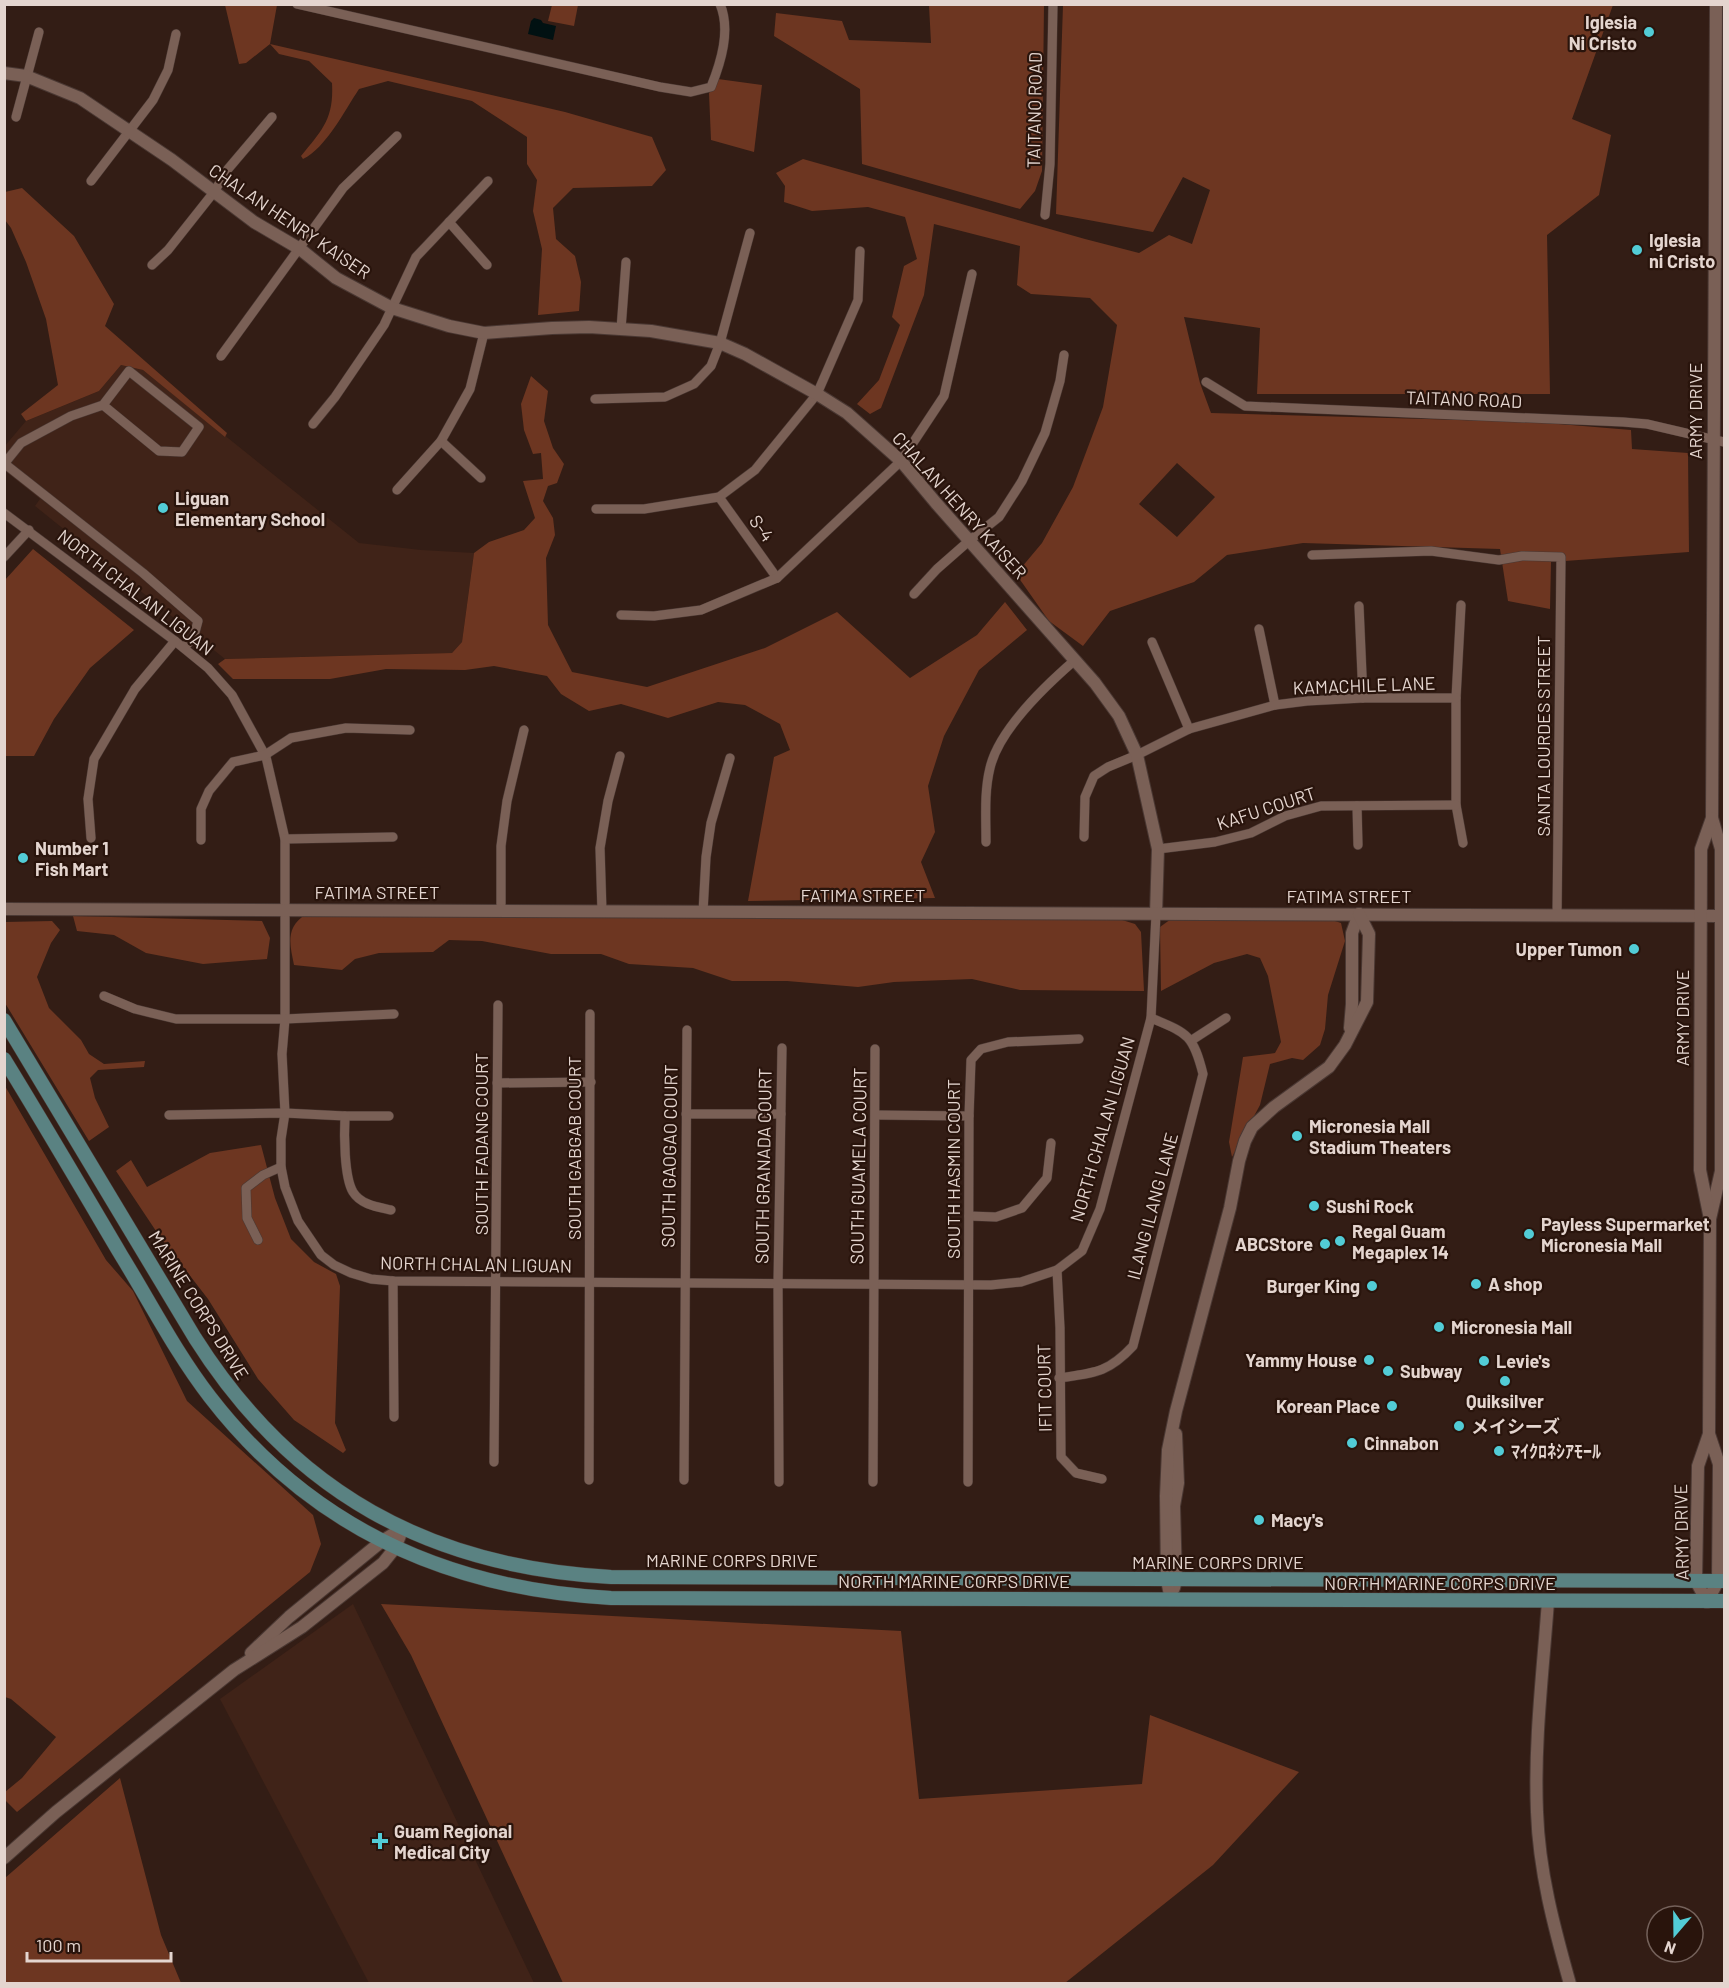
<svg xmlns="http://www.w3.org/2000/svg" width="1729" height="1988" font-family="Barlow,'Noto Sans JP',sans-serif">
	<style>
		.built { fill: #402318 }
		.green { fill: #6d3621; fill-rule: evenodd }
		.water { fill: #011112 }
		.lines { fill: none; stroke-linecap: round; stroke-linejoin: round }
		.street-casing { stroke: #4a3833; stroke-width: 10 }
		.secondary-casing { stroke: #4a3833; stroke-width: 14 }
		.primary-casing { stroke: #4a3833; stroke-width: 15 }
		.street { stroke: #7a6056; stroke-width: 9 }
		.secondary { stroke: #7a6056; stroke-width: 12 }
		.primary { stroke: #5a8282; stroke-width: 14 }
		.poi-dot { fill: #52ccd6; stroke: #29140c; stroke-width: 2 }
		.labels { text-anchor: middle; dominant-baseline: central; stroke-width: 4.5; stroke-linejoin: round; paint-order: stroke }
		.poi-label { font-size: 18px; font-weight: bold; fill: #e4d5cf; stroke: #29140c; text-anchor: start }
		.street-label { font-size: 18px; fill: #e4d5cf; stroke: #29140c }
	</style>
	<rect width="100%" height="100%" fill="#331d15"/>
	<g class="built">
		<path d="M121,365L143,370L359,543L421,550L474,553L462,642L452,653L225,659L35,506L40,499L5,471L4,447L26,421L99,391Z"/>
		<path d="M353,1604L534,1983H369L220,1699Z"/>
	</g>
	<g class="green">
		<path d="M225,5H277L270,44L565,112L652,137L666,170L652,186L573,188L553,208L556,239L575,256L581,282L579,311L538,315L542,249L533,211L537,180L527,164V137L472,101L388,81L359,89C345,110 326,148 303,159L301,156C322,130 334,119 332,83L309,61L279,54L270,44L246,63L239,64Z"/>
		<path d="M552,5H578L574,26L548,21Z"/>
		<path d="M929,5H1044L1042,171L1035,191L1020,209L862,164L860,89L774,36L776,13L842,21L849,40L931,43Z"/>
		<path d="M1063,5H1613L1572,119L1611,135L1599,195L1547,235L1550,394H1257L1260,328L1184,317L1200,383L1211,413L1535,422L1631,430L1632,449L1688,453L1689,552L1551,562L1550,609L1508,601L1500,549L1303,543L1227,555L1194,582L1110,611L1083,646L1049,621L1016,574L1042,543L1073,487L1103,407L1117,325L1090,298L1031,294L1017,285L1020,246L934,224L924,295L881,408L870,414L857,404L879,380L900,325L892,317L904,266L917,259L905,217L868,207L812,211L784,202L785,186L776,173L803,159L1085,239L1139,253L1169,235L1192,244L1210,190L1183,177L1153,232L1056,214ZM1177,463L1215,497L1177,537L1139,504Z"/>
		<path d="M718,79L762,85L754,152L711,140L709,93Z"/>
		<path d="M22,188L74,236L114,304L105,326L227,433L225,437L143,370L121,365L99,391L26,421L21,414L58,385L46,319L26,262L11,228L5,220V192Z"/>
		<path d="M531,376L548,391L544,421L553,448L564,464L557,483L548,486L543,501L553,518L555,535L546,558L548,625L572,672L647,687L765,648L837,612L910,678L977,635L1005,602L1027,630L979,670L944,736L928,786L935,832L921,862L935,898L748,901L774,757L790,750L780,724L745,705L718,702L668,718L621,704L589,711L561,694L547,676L494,666L465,670L386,669L330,679H233L218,664L225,659L452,653L462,642L474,553L489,542L524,530L535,518L523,481L543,479L541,453L533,454L524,430L521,404Z"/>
		<path d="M33,549L134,630L90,668L54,719L34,756H5V580Z"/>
		<path d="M305,915L1119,919L1135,924L1141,932L1144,991L1020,990L972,979L894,982L858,987L787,981H732L693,968L629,964L601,954H551L482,941L449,940L433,952L379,953L355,959L342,970L294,965C290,945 285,928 305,915Z"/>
		<path d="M73,916L262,921L270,938L267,959L203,964L146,953L114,935L77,931Z"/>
		<path d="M1171,919L1335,921L1341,923L1345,941L1328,995L1325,1029L1320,1045L1303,1060L1292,1058L1270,1064L1260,1105L1232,1157L1229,1142L1243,1057L1275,1053L1281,1042L1268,976L1260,958L1247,954L1214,963L1161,991L1160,927Z"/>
		<path d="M52,921L60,930L51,943L37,977L49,1008L81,1040L89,1054L104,1064L145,1061L144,1067L98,1070L90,1078L95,1098L109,1127L89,1141L5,1003V922Z"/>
		<path d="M5,1086L106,1260L133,1291L187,1401L313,1515L321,1544L310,1572L17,1812L5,1800V1792L22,1778L56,1737L11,1699L5,1697Z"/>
		<path d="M261,1145L275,1198L291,1239L314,1262L336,1274L340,1286L335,1423L346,1450L343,1453L294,1420L258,1379L208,1299L160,1237L116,1171L131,1160L147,1187L210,1153Z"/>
		<path d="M381,1604L901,1631L919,1799L1142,1784L1150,1715L1299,1772L1213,1865L1065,1983H563L411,1655Z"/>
		<path d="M120,1778L161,1935L181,1983H5V1878Z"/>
	</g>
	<path class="water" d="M534,18L541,20L543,23L556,26L553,40L528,34L531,21Z"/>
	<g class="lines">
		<g class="street-casing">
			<g id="street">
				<path d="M297,4L660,87L691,92L711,87C721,62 731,30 720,4"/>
				<path d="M16,117L39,32"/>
				<path d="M91,181L153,100L168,70L176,34"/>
				<path d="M1045,215L1050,164L1053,4"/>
				<path d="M449,222L487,265"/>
				<path d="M152,265L168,250L214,192L228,169L272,117"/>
				<path d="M621,329L626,262"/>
				<path d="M221,356L343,188L397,136"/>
				<path d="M1206,382L1245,406L1623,422L1647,424L1724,442"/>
				<path d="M595,399L665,397L694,384L711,366L720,343L750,233"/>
				<path d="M313,424L335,397L384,325L416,257L488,181"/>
				<path d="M441,441L481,478"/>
				<path d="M4,464L21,443L71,416L103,405L129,371L199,427L182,452L159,451L103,405"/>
				<path d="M5,464L143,573L198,621L194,636L184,648"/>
				<path d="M397,490L441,441L470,389L484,333"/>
				<path d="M719,497L777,578"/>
				<path d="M596,509H644L719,497L755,470L817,394L858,300L860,251"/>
				<path d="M4,513L175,641L208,668L232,695L266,757L285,839V1019L282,1054L285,1113L281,1139V1167L285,1187L298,1221L321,1255L334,1265L351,1273L371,1279L393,1281L991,1285L1021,1282L1057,1270L1082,1251L1100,1209L1151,1018L1156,914"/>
				<path d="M1312,555L1431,551L1499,560L1522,556L1561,557L1557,916"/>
				<path d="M4,557L29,530"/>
				<path d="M914,594L937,569L970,540L999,517L1022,481L1045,433L1060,381L1064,355"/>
				<path d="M1461,605L1456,698V805L1463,843"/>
				<path d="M1359,606L1363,698"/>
				<path d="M621,615L654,616L701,610L777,578L901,461L944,396L972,274"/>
				<path d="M1259,629L1275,705"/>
				<path d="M1152,642L1189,729"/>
				<path d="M1357,806L1358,845"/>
				<path d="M1084,837L1085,797L1094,776L1108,767L1137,755L1189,729L1275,705L1307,701L1363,698H1456"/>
				<path d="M91,838L88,799L94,759L135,689L175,641"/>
				<path d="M285,839L393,837"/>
				<path d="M201,840V809L209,791L233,762L265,755L291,738L346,728L410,730"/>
				<path d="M986,842C986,818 984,792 990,768C999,729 1045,686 1075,660"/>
				<path d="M1158,849L1215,842L1251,833L1285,816L1321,806L1456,805"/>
				<path d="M501,911V846L507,801L524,730"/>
				<path d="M602,912L600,848L608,801L620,756"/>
				<path d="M703,912L706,857L711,823L730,758"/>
				<path d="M104,996L135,1009L176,1019H285L394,1014"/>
				<path d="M1192,1040L1226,1018"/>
				<path d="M497,1083L591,1082"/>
				<path d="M686,1114H781"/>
				<path d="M169,1115L285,1113L345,1116H389"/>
				<path d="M876,1115L969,1116"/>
				<path d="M345,1116C344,1134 344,1177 353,1192C361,1205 378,1207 391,1210"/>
				<path d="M969,1216L996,1217L1022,1208L1047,1178L1051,1143"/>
				<path d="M258,1240L247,1218L246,1188L263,1175L281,1167"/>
				<path d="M1057,1270L1060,1328L1061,1457L1076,1473L1102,1479"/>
				<path d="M393,1281L394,1417"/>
				<path d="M1059,1378C1094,1373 1108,1373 1133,1346L1203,1074C1193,1034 1187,1033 1151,1018"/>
				<path d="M494,1462L498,1005"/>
				<path d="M589,1480L590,1014"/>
				<path d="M684,1480L687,1030"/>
				<path d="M779,1482L778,1283L782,1048"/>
				<path d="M873,1482L875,1049"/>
				<path d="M968,1482L969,1116L971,1060L981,1049L1008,1042L1079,1039"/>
			</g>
		</g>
		<g class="secondary-casing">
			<g id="secondary">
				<path d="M4,73L26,76L80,98L172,160L254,222L300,249L336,278L392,308L449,326L484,333L552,328L589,327L651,331L720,343L745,354L817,394L847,413L901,461L936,503L1095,683L1119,716L1137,755L1158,849L1156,914"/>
				<path d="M4,909L1721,916"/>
				<path d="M1350,1028L1352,1004V933L1359,914"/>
				<path d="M1710,1219L1721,1171V849L1712,818L1716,4"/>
				<path d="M1174,1588L1176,1580L1174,1506L1178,1483L1176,1434"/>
				<path d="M1171,1600L1167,1580L1166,1496L1168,1450L1176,1411L1230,1208L1239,1161L1245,1141L1252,1127L1274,1107L1329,1067L1345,1045L1367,1002L1369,934L1359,914"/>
				<path d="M1548,1601C1543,1671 1534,1742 1537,1812C1539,1871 1554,1927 1570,1984"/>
				<path d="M1707,1602L1718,1581L1719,1464L1709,1434L1710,1219L1700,1170L1701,849L1712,818"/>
				<path d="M1707,1602L1696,1581L1698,1466L1709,1434"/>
				<path d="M251,1653L289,1617L382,1541L403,1528"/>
				<path d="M4,1858L56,1812L234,1670L302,1627L383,1563L395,1548L403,1528"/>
			</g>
		</g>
		<g class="primary-casing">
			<g id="primary">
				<path d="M4,1020L195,1338C293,1493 430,1567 611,1577L1724,1581"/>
				<path d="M4,1059C44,1124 82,1189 121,1255C150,1302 176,1353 210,1397C311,1528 448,1589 611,1598L1724,1601"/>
			</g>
		</g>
		<use href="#street" class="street"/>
		<use href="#secondary" class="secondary"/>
		<use href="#primary" class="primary"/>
	</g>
	<g class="poi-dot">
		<circle cx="1649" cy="32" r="6"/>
		<circle cx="1637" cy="250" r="6"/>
		<circle cx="163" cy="508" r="6"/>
		<circle cx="23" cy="858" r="6"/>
		<circle cx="1634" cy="949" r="6"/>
		<circle cx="1297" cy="1136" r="6"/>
		<circle cx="1314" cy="1206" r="6"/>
		<circle cx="1529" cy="1234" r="6"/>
		<circle cx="1340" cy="1241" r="6"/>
		<circle cx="1325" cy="1244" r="6"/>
		<circle cx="1476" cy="1284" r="6"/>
		<circle cx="1372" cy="1286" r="6"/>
		<circle cx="1439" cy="1327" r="6"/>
		<circle cx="1369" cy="1360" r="6"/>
		<circle cx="1484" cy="1361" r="6"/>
		<circle cx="1388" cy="1371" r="6"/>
		<circle cx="1505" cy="1381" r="6"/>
		<circle cx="1392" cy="1406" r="6"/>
		<circle cx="1459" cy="1426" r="6"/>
		<circle cx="1352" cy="1443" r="6"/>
		<circle cx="1499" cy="1451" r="6"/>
		<circle cx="1259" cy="1520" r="6"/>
		<path d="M377 1832h6v6h6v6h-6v6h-6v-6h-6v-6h6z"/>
	</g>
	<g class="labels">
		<g class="poi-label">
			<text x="1637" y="22" text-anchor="end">Iglesia<tspan x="1637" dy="21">Ni Cristo</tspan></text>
			<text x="1649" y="240">Iglesia<tspan x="1649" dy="21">ni Cristo</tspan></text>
			<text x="175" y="498">Liguan<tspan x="175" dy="21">Elementary School</tspan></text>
			<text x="35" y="848">Number 1<tspan x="35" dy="21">Fish Mart</tspan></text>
			<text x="1622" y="949" text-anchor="end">Upper Tumon</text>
			<text x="1309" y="1126">Micronesia Mall<tspan x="1309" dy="21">Stadium Theaters</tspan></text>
			<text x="1326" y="1206">Sushi Rock</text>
			<text x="1541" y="1224">Payless Supermarket<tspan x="1541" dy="21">Micronesia Mall</tspan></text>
			<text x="1352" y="1231">Regal Guam<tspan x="1352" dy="21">Megaplex 14</tspan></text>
			<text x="1313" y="1244" text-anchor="end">ABCStore</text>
			<text x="1488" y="1284">A shop</text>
			<text x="1360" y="1286" text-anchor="end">Burger King</text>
			<text x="1451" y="1327">Micronesia Mall</text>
			<text x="1357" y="1360" text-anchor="end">Yammy House</text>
			<text x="1496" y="1361">Levie's</text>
			<text x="1400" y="1371">Subway</text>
			<text x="1505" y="1401" text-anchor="middle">Quiksilver</text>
			<text x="1380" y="1406" text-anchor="end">Korean Place</text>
			<text x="1471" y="1426">メイシーズ</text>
			<text x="1364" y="1443">Cinnabon</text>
			<text x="1511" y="1451">ﾏｲｸﾛﾈｼｱﾓｰﾙ</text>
			<text x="1271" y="1520">Macy's</text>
			<text x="394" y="1831">Guam Regional<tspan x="394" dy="21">Medical City</tspan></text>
		</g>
		<g class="street-label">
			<text transform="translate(1034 110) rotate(-89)">TAITANO ROAD</text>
			<text transform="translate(290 221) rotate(34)">CHALAN HENRY KAISER</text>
			<text transform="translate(1464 399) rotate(2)">TAITANO ROAD</text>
			<text transform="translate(1695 411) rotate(-90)">ARMY DRIVE</text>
			<text transform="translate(960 505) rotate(48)">CHALAN HENRY KAISER</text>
			<text transform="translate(762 528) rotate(54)">S-4</text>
			<text transform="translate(136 592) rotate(38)">NORTH CHALAN LIGUAN</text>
			<text transform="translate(1364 685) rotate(-2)">KAMACHILE LANE</text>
			<text transform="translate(1543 736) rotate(-90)">SANTA LOURDES STREET</text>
			<text transform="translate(1266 808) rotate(-18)">KAFU COURT</text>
			<text x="377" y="892">FATIMA STREET</text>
			<text x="863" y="895">FATIMA STREET</text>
			<text x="1349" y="896">FATIMA STREET</text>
			<text transform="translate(1682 1018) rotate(-90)">ARMY DRIVE</text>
			<text transform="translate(1102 1129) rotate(-74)">NORTH CHALAN LIGUAN</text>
			<text transform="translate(481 1144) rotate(-90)">SOUTH FADANG COURT</text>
			<text transform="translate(574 1148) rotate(-90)">SOUTH GABGAB COURT</text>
			<text transform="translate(669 1156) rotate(-89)">SOUTH GAOGAO COURT</text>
			<text transform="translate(763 1166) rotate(-89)">SOUTH GRANADA COURT</text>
			<text transform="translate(858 1166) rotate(-89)">SOUTH GUAMELA COURT</text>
			<text transform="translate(953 1169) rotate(-90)">SOUTH HASMIN COURT</text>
			<text transform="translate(1152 1206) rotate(-75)">ILANG ILANG LANE</text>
			<text transform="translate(476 1264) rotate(1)">NORTH CHALAN LIGUAN</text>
			<text transform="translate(199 1305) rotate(58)">MARINE CORPS DRIVE</text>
			<text transform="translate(1044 1388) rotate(-91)">IFIT COURT</text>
			<text transform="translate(1681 1532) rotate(-91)">ARMY DRIVE</text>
			<text x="732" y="1560">MARINE CORPS DRIVE</text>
			<text x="1218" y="1562">MARINE CORPS DRIVE</text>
			<text x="954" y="1581">NORTH MARINE CORPS DRIVE</text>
			<text x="1440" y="1583">NORTH MARINE CORPS DRIVE</text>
		</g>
	</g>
	<rect width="1729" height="1988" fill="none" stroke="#e4d5cf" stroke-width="12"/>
	<g transform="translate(1675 1934) rotate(200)"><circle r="28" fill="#29140c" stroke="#74615a" stroke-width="1.5"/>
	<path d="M0-4.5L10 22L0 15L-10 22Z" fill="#52ccd6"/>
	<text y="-9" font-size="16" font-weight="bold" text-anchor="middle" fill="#e4d5cf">N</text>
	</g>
	<path d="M27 1952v9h144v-9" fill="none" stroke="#e4d5cf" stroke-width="3"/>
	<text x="36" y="1952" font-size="18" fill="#e4d5cf" stroke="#29140c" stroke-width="4.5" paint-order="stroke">100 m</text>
</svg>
